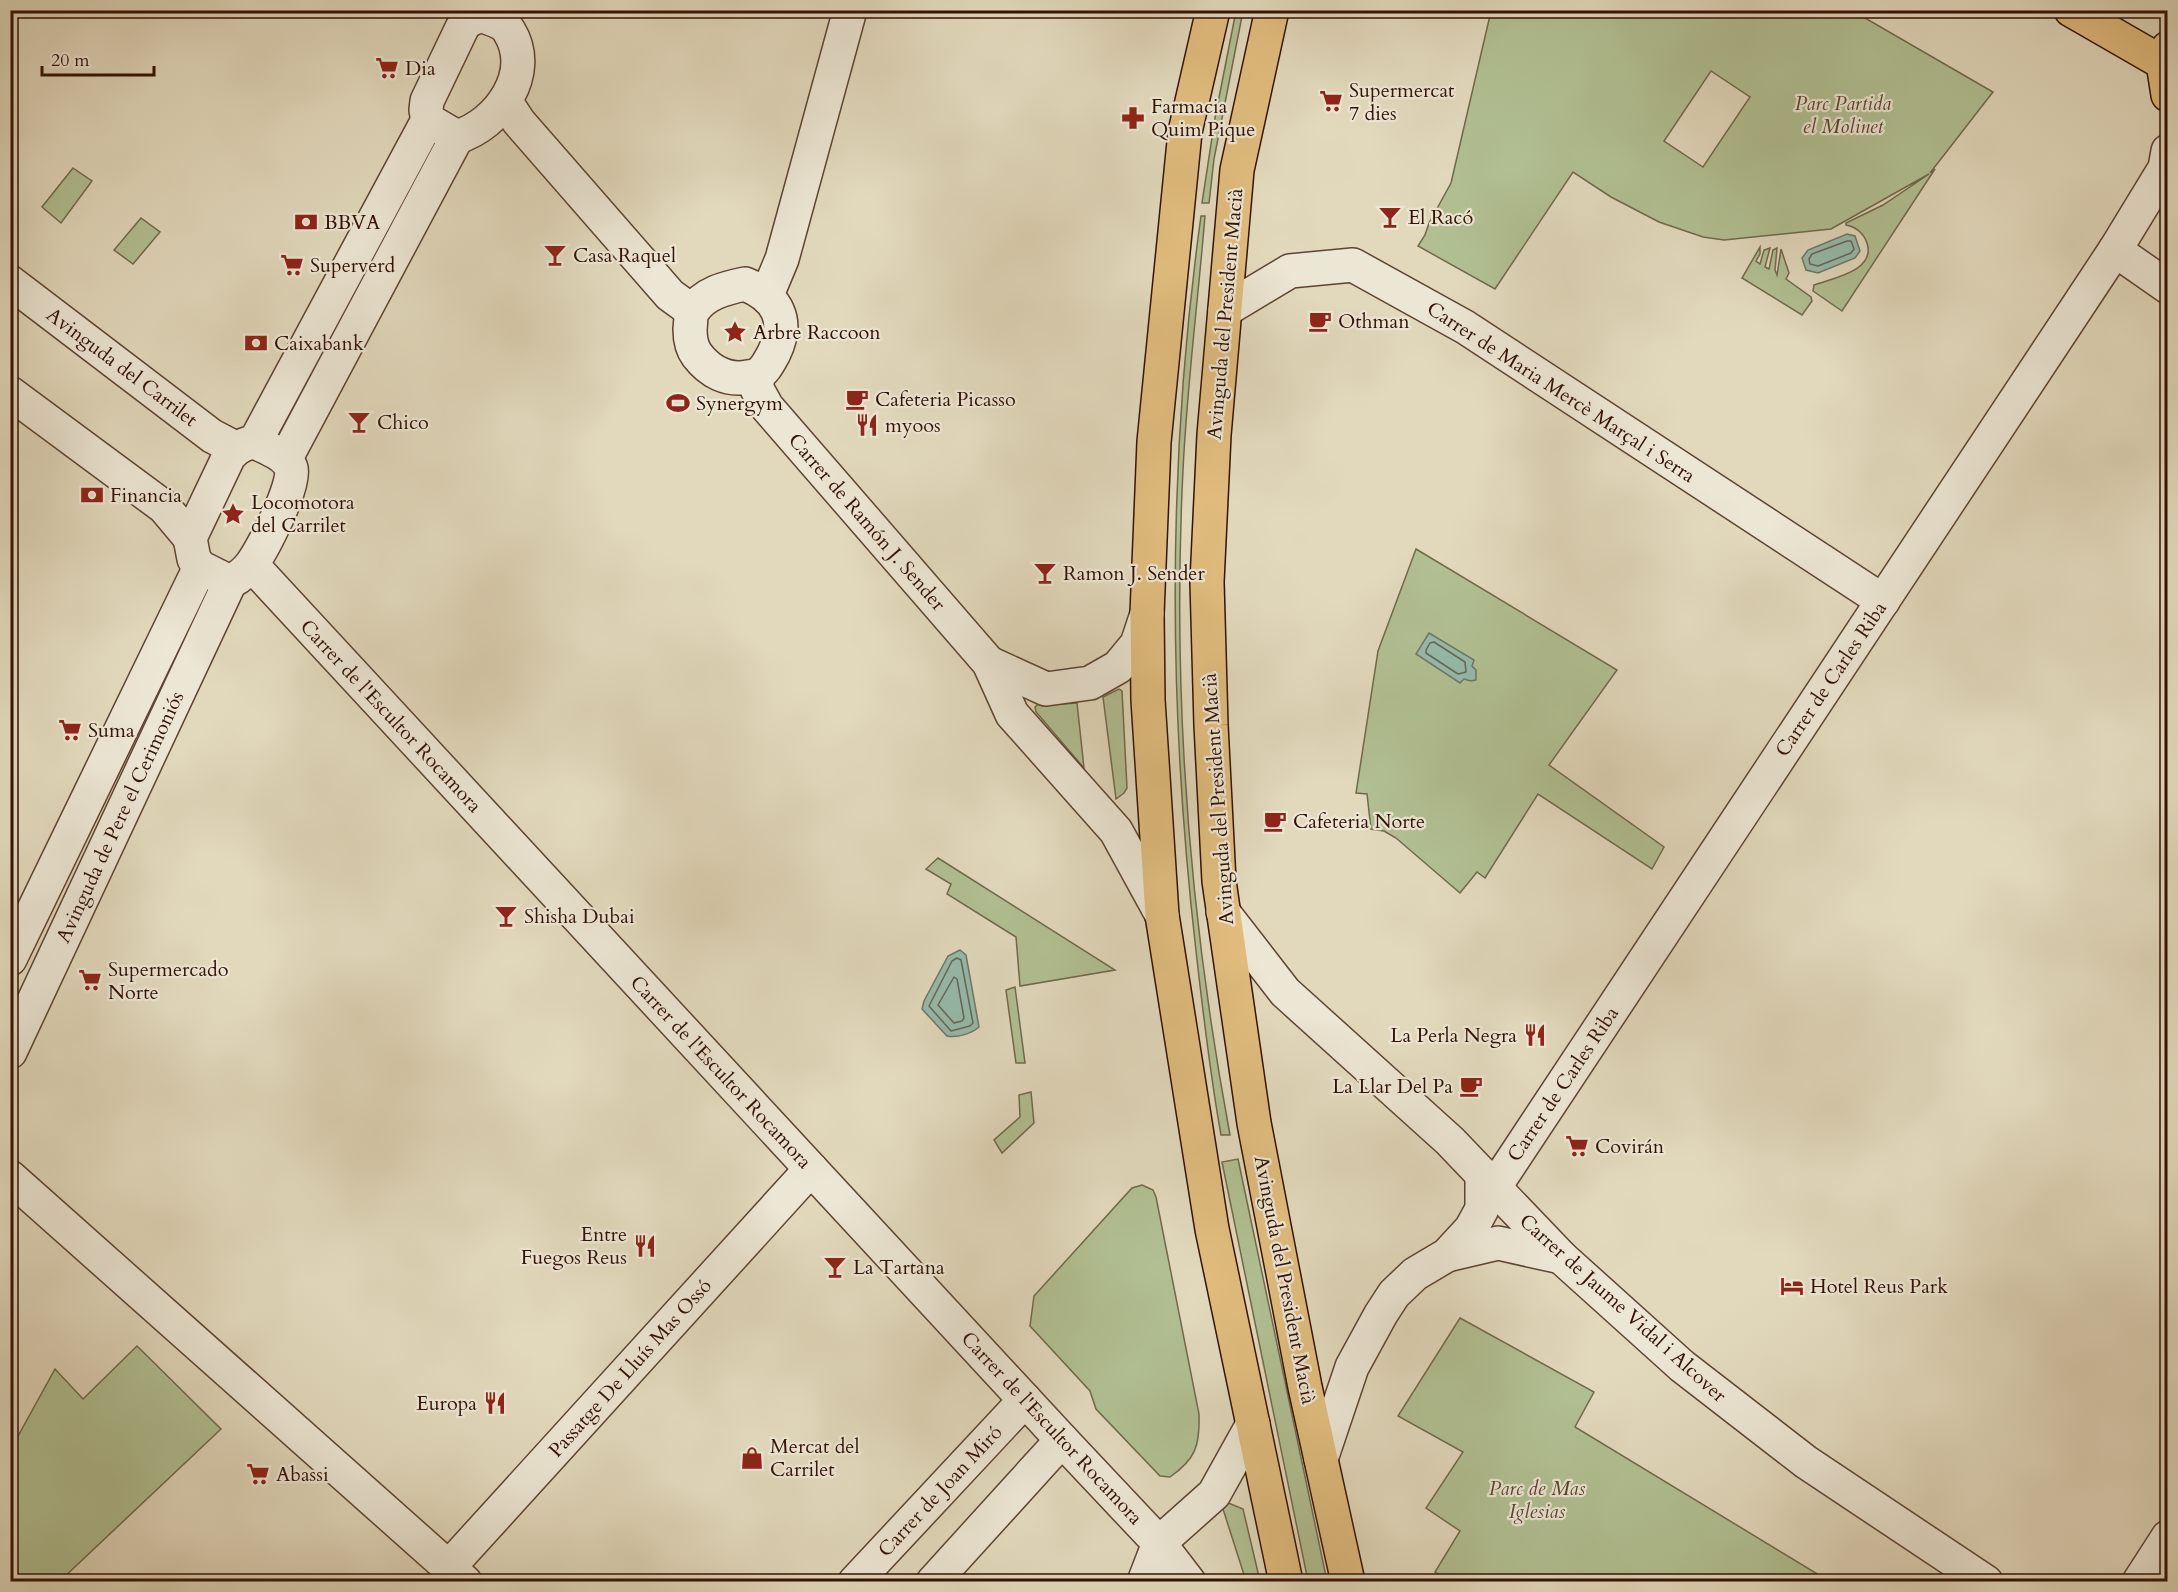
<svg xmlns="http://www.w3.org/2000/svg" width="2178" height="1592" font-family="Cardo,serif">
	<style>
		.green { fill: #b1c093; stroke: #72684c; stroke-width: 1.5; fill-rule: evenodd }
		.water { fill: #96bbab; stroke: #6e7768; stroke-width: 1.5 }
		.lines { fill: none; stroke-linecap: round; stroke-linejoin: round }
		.shore { stroke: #646658; stroke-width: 1.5 }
		.minor-casing { stroke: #5f4332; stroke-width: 36 }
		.major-casing { stroke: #331104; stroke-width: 36 }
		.minor { stroke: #ece6d4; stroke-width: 33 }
		.major { stroke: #e1bc7e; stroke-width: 33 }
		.labels { text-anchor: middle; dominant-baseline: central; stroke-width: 4.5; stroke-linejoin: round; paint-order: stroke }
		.poi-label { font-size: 20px; fill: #331104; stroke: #ece6d4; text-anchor: start }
		.park-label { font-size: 20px; font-style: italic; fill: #59462f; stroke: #ece6d4 }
		.street-label { font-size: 20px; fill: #331104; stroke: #ece6d4 }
	</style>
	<rect width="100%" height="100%" fill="#e2d9bd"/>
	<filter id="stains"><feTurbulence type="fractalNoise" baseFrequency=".00333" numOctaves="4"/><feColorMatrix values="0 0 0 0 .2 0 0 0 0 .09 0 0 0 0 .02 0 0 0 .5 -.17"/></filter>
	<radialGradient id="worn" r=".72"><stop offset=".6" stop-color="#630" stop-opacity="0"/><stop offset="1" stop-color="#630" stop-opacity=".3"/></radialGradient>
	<g class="green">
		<path d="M1236,11H1243L1214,159L1209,203H1202L1215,118Z"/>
		<path d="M1491,11H1853L1993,92L1930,173L1935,169L1842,311L1813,291L1814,285C1833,278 1876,271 1867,243C1863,232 1856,227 1846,225V223L1883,205L1929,174L1831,229L1724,240L1703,237L1659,222L1611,197L1573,172L1495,289L1418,246L1425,235L1429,223L1451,183ZM1711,71L1750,97L1703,167L1664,141Z"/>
		<path d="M73,168L92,181L61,223L42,207Z"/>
		<path d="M1201,216H1205C1198,301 1187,385 1183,470C1172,692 1189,916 1230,1135H1221C1210,1074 1203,1013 1196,951C1168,707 1167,460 1201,216Z"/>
		<path d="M141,218L160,232L133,264L114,250Z"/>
		<path d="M1760,247V254L1756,261L1760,264L1764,250L1770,248L1765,267L1769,269L1773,250L1777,248L1775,270L1777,275L1781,249L1789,273L1786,279L1811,297L1812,301L1802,315L1742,278Z"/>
		<path d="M1416,549L1617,670L1549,765L1664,847L1652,869L1538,794L1485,878L1477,872L1460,893L1396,838L1384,831L1371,829L1367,794L1356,793L1378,651Z"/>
		<path d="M1119,689L1122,691L1127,788L1124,793L1116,799L1103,697Z"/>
		<path d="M1042,701L1063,704L1077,703L1084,768L1036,712L1035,707Z"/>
		<path d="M938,858L1115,970L1020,986L1016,937L947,894L951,884L926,869Z"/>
		<path d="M1015,987L1025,1063H1016L1006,990Z"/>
		<path d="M1031,1092L1034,1123L1002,1153L994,1140L1020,1117L1019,1095Z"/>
		<path d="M1238,1159L1327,1581H1308L1222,1162Z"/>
		<path d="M1142,1185L1153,1190L1156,1197L1199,1414C1200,1445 1196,1459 1170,1477L1160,1476L1096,1409L1090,1391L1030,1326L1034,1296L1132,1188Z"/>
		<path d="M1460,1318L1594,1392L1575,1427L1829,1581L1450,1582L1435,1572L1460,1531L1426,1508L1463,1452L1398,1416Z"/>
		<path d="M137,1346L221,1429L60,1581H11V1449L55,1369L83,1399Z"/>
		<path d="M1226,1502L1243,1509L1260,1581H1246L1223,1509Z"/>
	</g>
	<g class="water">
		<path d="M1847,234L1855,236L1860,251L1855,258L1818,273L1806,270L1802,258L1808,250Z"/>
		<path d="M1429,633L1474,660L1472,666L1476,670V680L1471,681L1464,679L1460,683L1416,654Z"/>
		<path d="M960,950L966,955L979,1027C971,1034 957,1038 947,1036L922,1009L924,1001L948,956Z"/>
	</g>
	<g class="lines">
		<g class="shore">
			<path d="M1847,241H1851L1854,249L1851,253L1818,266L1810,264L1809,259L1812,254Z"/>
			<path d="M1434,642L1465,662L1466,672L1458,674L1426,653V650L1430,643Z"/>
			<path d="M957,958L961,960L973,1023L970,1026L951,1031L929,1006L952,961Z"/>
			<path d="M954,977L957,979L964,1018L962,1021L954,1023L938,1005Z"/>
		</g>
		<g class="minor-casing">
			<g id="minor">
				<path d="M481,15C490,19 504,22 509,31C535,73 499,124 457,137L428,120L426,110L427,101L462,28L467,21Z"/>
				<path d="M505,101L519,122L670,295L692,311"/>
				<path d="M2115,250L2168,287"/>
				<path d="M10,282L212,436L235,448"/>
				<path d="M745,284C777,297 790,320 774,353C770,360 765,371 757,375C755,377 751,376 748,377C727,381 710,372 697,355C691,347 690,338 690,329C691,323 690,315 693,311C704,293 726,288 745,284Z"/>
				<path d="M767,295L782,259L850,10"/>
				<path d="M1225,310L1290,271L1353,265L1465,327L1883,601"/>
				<path d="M757,375V389L767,407L989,663L1012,714L1116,831L1162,915"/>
				<path d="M10,393L164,507L190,538"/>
				<path d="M255,442C268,449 286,454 291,468C297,483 262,551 251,565C245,573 238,578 230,582L200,567L194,559L190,538L229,456C237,447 243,444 255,442Z"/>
				<path d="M255,442L428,120"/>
				<path d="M286,458L457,137"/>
				<path d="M252,565L1062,1440L1159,1543L1189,1582"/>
				<path d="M989,663L1046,689L1090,683L1118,667L1137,644L1147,614"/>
				<path d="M1223,912L1285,992L1450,1141L1561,1257L1682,1366L1806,1462L1986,1582"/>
				<path d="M10,959L200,567"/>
				<path d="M10,1052L230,582"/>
				<path d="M10,1177L465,1582"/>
				<path d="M1494,1188L2115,250L2165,168L2168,151"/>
				<path d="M1447,1255L1498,1243L1561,1257"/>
				<path d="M1321,1459L1352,1367L1381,1314L1394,1294L1415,1274L1447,1255L1471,1229L1482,1209V1174"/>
				<path d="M449,1567L811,1169"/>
				<path d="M855,1582L1025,1400"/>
				<path d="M933,1582L1062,1440"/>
				<path d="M1144,1582L1159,1543L1214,1494L1253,1424"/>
				<path d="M2139,1582L2168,1537"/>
			</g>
		</g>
		<g class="major-casing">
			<g id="major">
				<path d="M1213,10L1185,132L1154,442L1147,614L1148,700L1162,915L1212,1229L1286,1582"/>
				<path d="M1272,10L1237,170L1214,435L1207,582L1211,725L1219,881L1254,1123L1305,1387L1348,1582"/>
				<path d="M2071,10L2163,63"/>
				<path d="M2168,48L2163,63L2168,95"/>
			</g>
		</g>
		<use href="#minor" class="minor"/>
		<use href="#major" class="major"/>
	</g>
	<defs>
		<g id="supermarket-bare" transform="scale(1.8)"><path d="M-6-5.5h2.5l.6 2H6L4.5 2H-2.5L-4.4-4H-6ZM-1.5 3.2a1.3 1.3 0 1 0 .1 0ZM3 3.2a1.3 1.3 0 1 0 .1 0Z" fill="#8f2418" stroke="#ece6d4" stroke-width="2.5" paint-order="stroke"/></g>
		<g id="pharmacy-bare" transform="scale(1.8)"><path d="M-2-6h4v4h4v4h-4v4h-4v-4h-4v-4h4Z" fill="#8f2418" stroke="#ece6d4" stroke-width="2.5" paint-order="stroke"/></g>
		<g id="bar-bare" transform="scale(1.8)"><path d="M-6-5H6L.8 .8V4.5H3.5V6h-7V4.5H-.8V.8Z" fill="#8f2418" stroke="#ece6d4" stroke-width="2.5" paint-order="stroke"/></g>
		<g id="bank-bare" transform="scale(1.8)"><path d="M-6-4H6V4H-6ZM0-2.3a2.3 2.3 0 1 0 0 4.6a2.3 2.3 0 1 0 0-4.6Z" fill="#8f2418" stroke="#ece6d4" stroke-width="2.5" paint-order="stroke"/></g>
		<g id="cafe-bare" transform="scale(1.8)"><path d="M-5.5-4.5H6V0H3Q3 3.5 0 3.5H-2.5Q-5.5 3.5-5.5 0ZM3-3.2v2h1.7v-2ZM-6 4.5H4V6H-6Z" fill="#8f2418" stroke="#ece6d4" stroke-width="2.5" paint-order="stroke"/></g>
		<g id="sight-bare" transform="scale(1.8)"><path d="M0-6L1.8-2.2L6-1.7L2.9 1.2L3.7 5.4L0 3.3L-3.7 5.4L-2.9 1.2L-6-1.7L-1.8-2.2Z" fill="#8f2418" stroke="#ece6d4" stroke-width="2.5" paint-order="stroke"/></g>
		<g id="stadium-bare" transform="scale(1.8)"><path d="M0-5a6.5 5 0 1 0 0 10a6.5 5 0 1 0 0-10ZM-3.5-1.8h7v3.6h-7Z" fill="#8f2418" stroke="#ece6d4" stroke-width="2.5" paint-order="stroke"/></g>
		<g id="restaurant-bare" transform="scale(1.8)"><path d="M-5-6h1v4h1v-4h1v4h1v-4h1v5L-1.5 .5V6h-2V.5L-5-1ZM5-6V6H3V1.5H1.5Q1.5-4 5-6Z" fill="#8f2418" stroke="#ece6d4" stroke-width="2.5" paint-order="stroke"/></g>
		<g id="hotel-bare" transform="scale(1.8)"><path d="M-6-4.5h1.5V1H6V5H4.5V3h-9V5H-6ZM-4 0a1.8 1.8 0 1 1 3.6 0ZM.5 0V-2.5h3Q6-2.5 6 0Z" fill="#8f2418" stroke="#ece6d4" stroke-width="2.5" paint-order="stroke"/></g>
		<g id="shop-bare" transform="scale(1.8)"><path d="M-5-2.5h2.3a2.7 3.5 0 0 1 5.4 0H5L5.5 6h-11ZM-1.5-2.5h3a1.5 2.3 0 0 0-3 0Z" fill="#8f2418" stroke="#ece6d4" stroke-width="2.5" paint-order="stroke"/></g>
	</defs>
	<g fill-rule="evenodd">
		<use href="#supermarket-bare" x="387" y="68"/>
		<use href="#supermarket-bare" x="1331" y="101"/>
		<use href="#pharmacy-bare" x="1133" y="118"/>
		<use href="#bar-bare" x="1390" y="217"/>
		<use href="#bank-bare" x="306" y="222"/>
		<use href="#bar-bare" x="555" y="255"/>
		<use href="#supermarket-bare" x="292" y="265"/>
		<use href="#cafe-bare" x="1320" y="321"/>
		<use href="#sight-bare" x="735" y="332"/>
		<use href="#bank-bare" x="256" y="343"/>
		<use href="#cafe-bare" x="857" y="399"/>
		<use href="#stadium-bare" x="678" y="403"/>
		<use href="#bar-bare" x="359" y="422"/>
		<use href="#restaurant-bare" x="867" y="425"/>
		<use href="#bank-bare" x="92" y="495"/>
		<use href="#sight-bare" x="233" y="514"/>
		<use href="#bar-bare" x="1045" y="573"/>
		<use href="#supermarket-bare" x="70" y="730"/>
		<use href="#cafe-bare" x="1275" y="821"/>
		<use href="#bar-bare" x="506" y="916"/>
		<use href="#supermarket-bare" x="90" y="980"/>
		<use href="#restaurant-bare" x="1535" y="1035"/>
		<use href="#cafe-bare" x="1471" y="1086"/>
		<use href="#supermarket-bare" x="1577" y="1146"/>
		<use href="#restaurant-bare" x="645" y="1246"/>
		<use href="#bar-bare" x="835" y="1267"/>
		<use href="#hotel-bare" x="1792" y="1286"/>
		<use href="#restaurant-bare" x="495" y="1403"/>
		<use href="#shop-bare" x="752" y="1458"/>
		<use href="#supermarket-bare" x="258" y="1474"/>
	</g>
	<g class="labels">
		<g class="poi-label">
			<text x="405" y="68">Dia</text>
			<text x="1349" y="90">Supermercat<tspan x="1349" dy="23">7 dies</tspan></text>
			<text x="1151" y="106">Farmacia<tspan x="1151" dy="23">Quim Pique</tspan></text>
			<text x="1408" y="217">El Racó</text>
			<text x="324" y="222">BBVA</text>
			<text x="573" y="255">Casa Raquel</text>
			<text x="310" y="265">Superverd</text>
			<text x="1338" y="321">Othman</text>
			<text x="753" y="332">Arbre Raccoon</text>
			<text x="274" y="343">Caixabank</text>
			<text x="875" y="399">Cafeteria Picasso</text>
			<text x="696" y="403">Synergym</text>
			<text x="377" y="422">Chico</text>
			<text x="885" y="425">myoos</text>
			<text x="110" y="495">Financia</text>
			<text x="251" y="502">Locomotora<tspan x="251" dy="23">del Carrilet</tspan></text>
			<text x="1063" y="573">Ramon J. Sender</text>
			<text x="88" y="730">Suma</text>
			<text x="1293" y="821">Cafeteria Norte</text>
			<text x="524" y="916">Shisha Dubai</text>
			<text x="108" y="969">Supermercado<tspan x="108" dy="23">Norte</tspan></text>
			<text x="1517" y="1035" text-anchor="end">La Perla Negra</text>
			<text x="1453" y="1086" text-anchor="end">La Llar Del Pa</text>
			<text x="1595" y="1146">Covirán</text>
			<text x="627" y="1234" text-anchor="end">Entre<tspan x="627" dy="23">Fuegos Reus</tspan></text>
			<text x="853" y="1267">La Tartana</text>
			<text x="1810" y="1286">Hotel Reus Park</text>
			<text x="477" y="1403" text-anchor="end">Europa</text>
			<text x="770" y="1446">Mercat del<tspan x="770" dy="23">Carrilet</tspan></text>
			<text x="276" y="1474">Abassi</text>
		</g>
		<g class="park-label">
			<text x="1843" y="103">Parc Partida<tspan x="1843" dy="23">el Molinet</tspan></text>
			<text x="1537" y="1488">Parc de Mas<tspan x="1537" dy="23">Iglesias</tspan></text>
		</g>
		<g class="street-label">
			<text transform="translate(1225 314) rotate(-85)">Avinguda del President Macià</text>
			<text transform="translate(122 367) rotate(37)">Avinguda del Carrilet</text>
			<text transform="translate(1561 392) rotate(33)">Carrer de Maria Mercè Marçal i Serra</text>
			<text transform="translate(867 522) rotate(49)">Carrer de Ramón J. Sender</text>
			<text transform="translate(1831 679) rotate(-56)">Carrer de Carles Riba</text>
			<text transform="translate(391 716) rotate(47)">Carrer de l'Escultor Rocamora</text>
			<text transform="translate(1218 799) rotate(-94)">Avinguda del President Macià</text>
			<text transform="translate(120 817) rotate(-65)">Avinguda de Pere el Cerimoniós</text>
			<text transform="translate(721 1072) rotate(47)">Carrer de l'Escultor Rocamora</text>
			<text transform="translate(1563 1084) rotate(-56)">Carrer de Carles Riba</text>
			<text transform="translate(1285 1280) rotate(79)">Avinguda del President Macià</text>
			<text transform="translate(1623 1308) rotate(42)">Carrer de Jaume Vidal i Alcover</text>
			<text transform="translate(630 1368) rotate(-48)">Passatge De Lluís Mas Ossó</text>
			<text transform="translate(1052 1428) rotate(47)">Carrer de l'Escultor Rocamora</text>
			<text transform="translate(940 1491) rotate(-47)">Carrer de Joan Miró</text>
		</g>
	</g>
	<rect width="2178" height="1592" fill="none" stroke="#e2d9bd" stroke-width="36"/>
	<rect x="12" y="12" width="2154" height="1568" fill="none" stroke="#331104" stroke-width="3"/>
	<rect x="18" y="18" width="2142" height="1556" fill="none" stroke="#331104" stroke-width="1.5"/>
	<path d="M42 66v9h112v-9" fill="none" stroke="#331104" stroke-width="3"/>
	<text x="51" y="66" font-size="18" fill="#331104" stroke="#ece6d4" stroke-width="4.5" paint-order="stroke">20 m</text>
	<rect width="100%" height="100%" filter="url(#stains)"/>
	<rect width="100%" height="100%" fill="url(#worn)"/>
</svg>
